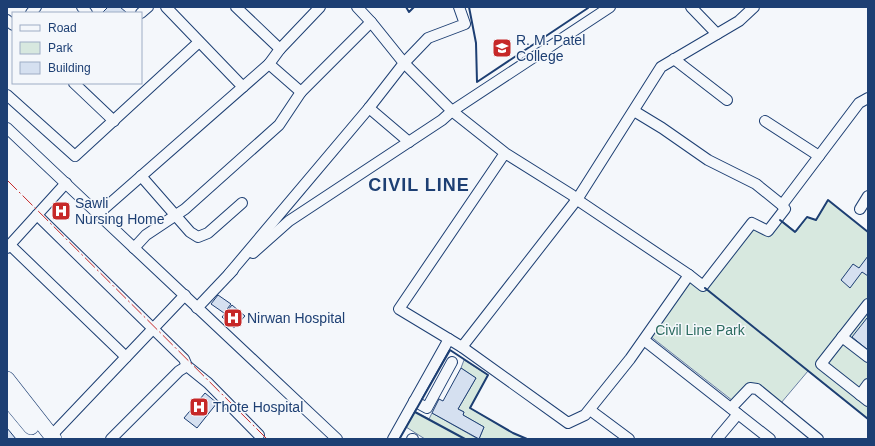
<svg xmlns="http://www.w3.org/2000/svg" width="875" height="446" font-family="Arial,sans-serif">
	<style>
		.green { fill: #d7e8df; stroke: #687fa3 }
		.building { fill: #d5e0f0; stroke: #1d3f73 }
		.lines { fill: none; stroke-linecap: round; stroke-linejoin: round }
		.minor-casing { stroke: #1d3f73; stroke-width: 12 }
		.highway-casing { stroke: #1d3f73; stroke-width: 16 }
		.minor { stroke: #f4f7fb; stroke-width: 10 }
		.highway { stroke: #f4f7fb; stroke-width: 15 }
		.wall { stroke: #1d3f73; stroke-width: 2 }
		.power { stroke: #c62828; stroke-width: 1; stroke-dasharray: 14 3 2 3; stroke-linecap: butt }
		.labels { text-anchor: middle; dominant-baseline: central; stroke-width: 3; stroke-linejoin: round; paint-order: stroke }
		.poi-label { font-size: 14px; fill: #1d3f73; stroke: #f4f7fb; text-anchor: start }
		.park-label { font-size: 14px; fill: #2c6c60; stroke: #f4f7fb }
		.district-label { font-size: 18px; font-weight: bold; letter-spacing: 1px; fill: #1d3f73; stroke: #f4f7fb }
	</style>
	<rect width="100%" height="100%" fill="#f4f7fb"/>
	<g class="green">
		<path d="M828,200L868,232V419L808,371L781,403L762,388L733,401L650,336L690,280L702,288L752,225L768,232L780,219L796,232L807,217L816,220Z"/>
		<path d="M464,360L488,375L470,408L513,433L527,439H479L484,427L463,415L464,412L458,409L476,378L461,368Z"/>
		<path d="M415,412L429,419L432,413L478,439H425L406,427Z"/>
	</g>
	<g class="building">
		<path d="M108,7H120L127,13H102Z"/>
		<path d="M868,256V276L862,272L850,288L841,280L853,264L859,268Z"/>
		<path d="M218,295L231,304L224,313L211,304Z"/>
		<path d="M232,305L245,316L234,328L222,317Z"/>
		<path d="M867,318H868V350L852,337Z"/>
		<path d="M461,368L476,378L458,409L464,412L463,415L484,427L479,439L432,413L439,399L443,401Z"/>
		<path d="M205,393L217,403L197,428L184,418Z"/>
		<path d="M7,428L16,439H7Z"/>
	</g>
	<g class="lines">
		<g class="minor-casing">
			<g id="minor">
				<path d="M82,7L87,13"/>
				<path d="M166,7L243,87"/>
				<path d="M236,7L280,49L269,64"/>
				<path d="M357,7L371,22"/>
				<path d="M691,7L717,34"/>
				<path d="M31,13L36,7"/>
				<path d="M141,13L148,7"/>
				<path d="M7,20L13,25"/>
				<path d="M280,49L320,7"/>
				<path d="M674,59L727,100"/>
				<path d="M74,83L114,121"/>
				<path d="M7,95L75,156L199,42"/>
				<path d="M369,108L409,142"/>
				<path d="M634,111L662,128L708,160L756,184L782,205"/>
				<path d="M765,121L819,156"/>
				<path d="M7,128L98,214"/>
				<path d="M505,153L399,309L462,347L568,423L585,415L630,359L689,275L579,201L572,195L505,153L452,111L610,7"/>
				<path d="M141,176L190,232L198,237L208,233L242,203"/>
				<path d="M860,209L868,196"/>
				<path d="M37,215L184,359L187,366L208,383L259,435"/>
				<path d="M10,245L126,357"/>
				<path d="M7,248L66,183"/>
				<path d="M134,248L146,235L185,209L279,125L301,92"/>
				<path d="M253,253L289,221L442,120L452,111L404,63L428,38L465,24L459,7"/>
				<path d="M229,274L369,108L404,63L371,22L301,92L269,64L98,214L337,439"/>
				<path d="M689,275L703,286L752,223L768,231L785,209L782,205L859,103L868,98"/>
				<path d="M868,304L821,364L868,401"/>
				<path d="M197,308L233,270"/>
				<path d="M842,337L868,357"/>
				<path d="M644,340L770,439"/>
				<path d="M462,347L578,198L661,67L739,21L754,7"/>
				<path d="M860,395L868,384"/>
				<path d="M414,401L427,408L452,362"/>
				<path d="M731,408L750,388L757,389L818,439"/>
				<path d="M590,410L629,439"/>
				<path d="M51,436L185,295"/>
				<path d="M111,439L179,371L187,366"/>
				<path d="M393,439L449,339"/>
				<path d="M412,439H413"/>
				<path d="M717,439L738,414"/>
			</g>
		</g>
		<g class="highway-casing">
			<g id="highway">
				<path d="M7,379L54,439"/>
				<path d="M7,398L31,427"/>
			</g>
		</g>
		<use href="#minor" class="minor"/>
		<use href="#highway" class="highway"/>
		<g class="wall">
			<path d="M406,7L409,12L414,7"/>
			<path d="M469,7L476,43L477,82L588,8"/>
			<path d="M780,220L795,232L807,217L816,220L828,200L868,232"/>
			<path d="M705,288L868,419"/>
			<path d="M415,412L465,439"/>
			<path d="M400,438L450,350L488,375L470,408L513,433L527,439"/>
		</g>
		<path class="power" d="M7,180L267,439"/>
	</g>
	<defs>
		<g id="university-square" transform="scale(1)"><rect x="-9" y="-9" width="18" height="18" rx="4" fill="#c62828" stroke="#f4f7fb"/><path d="M0-5L7-2L0 1L-7-2ZM-4 1L0 2.5L4 1V4Q0 6-4 4Z" fill="#fff"/></g>
		<g id="hospital-square" transform="scale(1)"><rect x="-9" y="-9" width="18" height="18" rx="4" fill="#c62828" stroke="#f4f7fb"/><path d="M-5-5h3v3.5h4V-5h3V5h-3V1.5h-4V5h-3Z" fill="#fff"/></g>
	</defs>
	<g fill-rule="evenodd">
		<use href="#university-square" x="502" y="48"/>
		<use href="#hospital-square" x="61" y="211"/>
		<use href="#hospital-square" x="233" y="318"/>
		<use href="#hospital-square" x="199" y="407"/>
	</g>
	<g class="labels">
		<g class="poi-label">
			<text x="516" y="40">R. M. Patel<tspan x="516" dy="16">College</tspan></text>
			<text x="75" y="203">Sawli<tspan x="75" dy="16">Nursing Home</tspan></text>
			<text x="247" y="318">Nirwan Hospital</text>
			<text x="213" y="407">Thote Hospital</text>
		</g>
		<g class="park-label">
			<text x="700" y="330">Civil Line Park</text>
		</g>
		<g class="district-label">
			<text x="419" y="185">CIVIL LINE</text>
		</g>
	</g>
	<rect width="875" height="446" fill="none" stroke="#1d3f73" stroke-width="16"/>
	<rect x="12" y="12" width="130" height="72" fill="#f4f7fb" stroke="#9eadc5"/>
	<rect x="20" y="25" width="20" height="6" fill="#f4f7fb" stroke="#9eadc5"/>
	<text x="48" y="32" font-size="12" fill="#1d3f73">Road</text>
	<rect x="20" y="42" width="20" height="12" fill="#d7e8df" stroke="#9eadc5"/>
	<text x="48" y="52" font-size="12" fill="#1d3f73">Park</text>
	<rect x="20" y="62" width="20" height="12" fill="#d5e0f0" stroke="#9eadc5"/>
	<text x="48" y="72" font-size="12" fill="#1d3f73">Building</text>
</svg>
